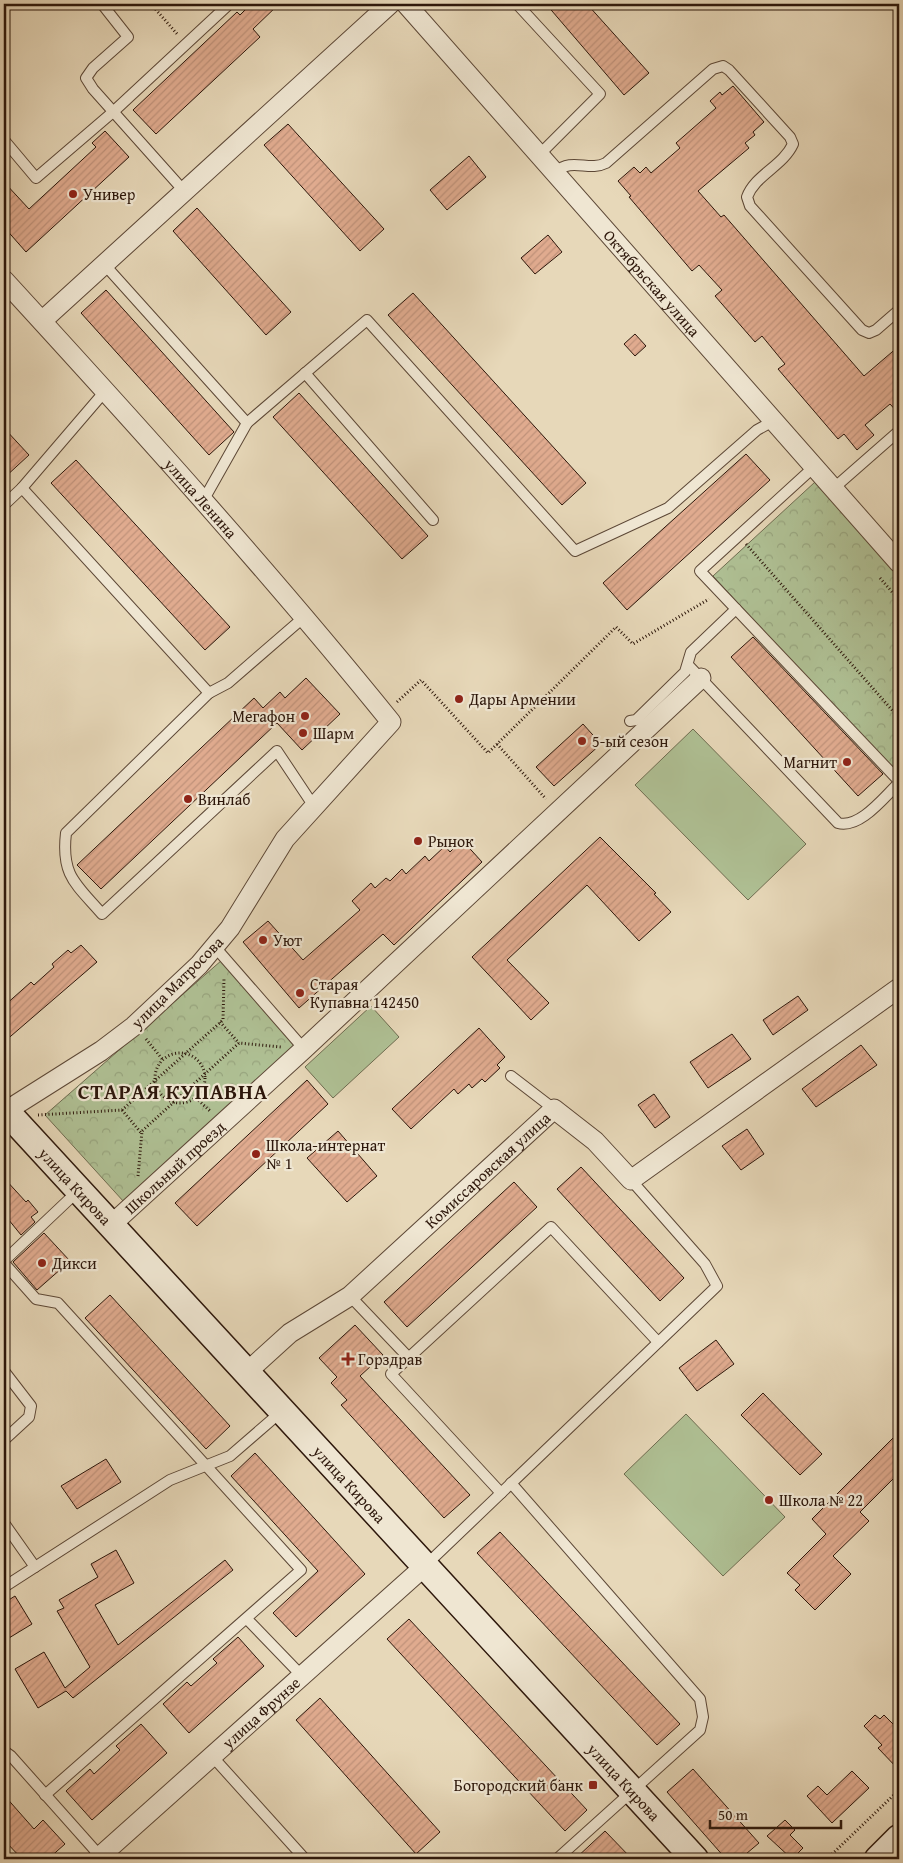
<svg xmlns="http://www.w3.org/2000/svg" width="903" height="1863" font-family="'Gentium Book Plus',serif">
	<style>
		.grass { fill: #afc094; stroke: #6e6c50 }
		.forest { fill: url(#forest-crowns); stroke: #6e6c50 }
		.building { fill: url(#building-hatch); stroke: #2d170b }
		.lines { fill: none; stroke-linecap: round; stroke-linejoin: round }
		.lane-casing { stroke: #5c4736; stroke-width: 12 }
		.street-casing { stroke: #5c4736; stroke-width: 21 }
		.secondary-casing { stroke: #2d170b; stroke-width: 29 }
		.path { stroke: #2d170b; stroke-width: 3; stroke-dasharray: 1 2.5; stroke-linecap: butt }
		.lane { stroke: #efe6d2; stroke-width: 10 }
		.street { stroke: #efe6d2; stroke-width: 19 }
		.secondary { stroke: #efe6d2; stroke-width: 26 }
		.poi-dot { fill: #8f2418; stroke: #efe6d2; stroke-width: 2 }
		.labels { text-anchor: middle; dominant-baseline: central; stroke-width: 4.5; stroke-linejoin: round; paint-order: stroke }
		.poi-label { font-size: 16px; fill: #2d170b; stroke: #efe6d2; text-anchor: start }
		.street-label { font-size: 16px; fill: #2d170b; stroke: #efe6d2 }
		.district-label { font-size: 21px; font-weight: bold; letter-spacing: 1px; fill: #2d170b; stroke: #efe6d2 }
	</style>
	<defs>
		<pattern id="forest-crowns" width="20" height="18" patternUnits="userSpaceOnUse" patternTransform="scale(1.25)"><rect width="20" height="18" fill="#afc094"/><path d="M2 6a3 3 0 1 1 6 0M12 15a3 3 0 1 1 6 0" fill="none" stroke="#97a47e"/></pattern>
		<pattern id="building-hatch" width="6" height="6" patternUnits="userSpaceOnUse" patternTransform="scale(1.25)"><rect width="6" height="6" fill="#e0ab8f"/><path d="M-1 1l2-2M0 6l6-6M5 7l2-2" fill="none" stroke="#c0927a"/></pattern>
	</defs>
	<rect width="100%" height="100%" fill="#e7d8b9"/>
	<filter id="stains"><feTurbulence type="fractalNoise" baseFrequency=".004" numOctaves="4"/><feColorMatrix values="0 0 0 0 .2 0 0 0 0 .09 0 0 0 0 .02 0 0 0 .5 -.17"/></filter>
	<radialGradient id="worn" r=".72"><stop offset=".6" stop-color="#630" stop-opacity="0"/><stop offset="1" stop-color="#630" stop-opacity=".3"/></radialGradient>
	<g class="grass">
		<path d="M693,729L806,844L748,900L635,785Z"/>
		<path d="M371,1006L399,1037L333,1098L305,1067Z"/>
		<path d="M686,1414L785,1517L723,1576L624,1474Z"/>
	</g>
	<g class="forest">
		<path d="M815,482L899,577V778L713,576Z"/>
		<path d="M222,960L295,1046L124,1202L45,1115Z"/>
	</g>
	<g class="building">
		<path d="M251,4H279L253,29L260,37L156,134L133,110L237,12L240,15Z"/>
		<path d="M546,4H587L649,73L624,95Z"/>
		<path d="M733,86L764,122L753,132L755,135L745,143L749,148L698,191L721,217L724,215L864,376L899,346V414L890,404L865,425L874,435L857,450L844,434L838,439L778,369L785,364L762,336L755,342L715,296L722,290L699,265L692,271L629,197L631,196L618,181L634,167L640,173L646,167L651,173L680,148L676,143L716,108L710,101L720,92L722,95Z"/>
		<path d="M288,124L384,229L360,251L264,145Z"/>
		<path d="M105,131L129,157L26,252L4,227V182L29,209L96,147L92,143Z"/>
		<path d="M469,156L486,177L447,210L430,190Z"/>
		<path d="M197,208L291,312L266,335L173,231Z"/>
		<path d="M548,235L562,252L535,274L521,258Z"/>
		<path d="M106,290L234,432L209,455L81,313Z"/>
		<path d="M413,293L586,483L562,505L388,315Z"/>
		<path d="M635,334L646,346L635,356L624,344Z"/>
		<path d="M299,393L428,536L402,559L273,417Z"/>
		<path d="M4,428L29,455L4,478Z"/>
		<path d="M746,454L770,480L627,610L603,583Z"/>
		<path d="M76,460L230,627L205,650L51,483Z"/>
		<path d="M753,637L883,774L858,796L731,657Z"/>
		<path d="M306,678L340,714L302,750L277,723L101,889L77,865L254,698L263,708L280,692L285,698Z"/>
		<path d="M583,724L601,744L554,786L536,767Z"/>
		<path d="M600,837L656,893L654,894L671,912L639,941L587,885L507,960L549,1003L531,1020L472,957Z"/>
		<path d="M462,840L482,862L394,945L383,934L299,1008L243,942L268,921L303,960L360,910L352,901L371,883L375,888L386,878L390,881L402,869L406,874L425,856L429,861L445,846L450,852Z"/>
		<path d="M81,945L97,962L4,1042V1006L31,982L34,985L54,967L52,964L68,950L71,953Z"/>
		<path d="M798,996L808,1010L773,1035L763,1020Z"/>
		<path d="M479,1028L505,1057L497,1065L500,1068L485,1082L482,1079L472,1088L469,1084L458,1094L454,1089L411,1129L392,1109Z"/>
		<path d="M732,1034L751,1059L708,1088L690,1062Z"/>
		<path d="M861,1045L877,1065L816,1107L802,1089Z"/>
		<path d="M307,1080L328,1104L197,1226L175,1203Z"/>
		<path d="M654,1094L670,1117L655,1128L638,1105Z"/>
		<path d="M747,1129L764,1154L741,1170L722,1146Z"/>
		<path d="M338,1131L377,1176L347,1202L307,1158Z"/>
		<path d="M581,1167L684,1278L660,1301L557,1189Z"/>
		<path d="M4,1178L26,1202L28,1200L38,1212L31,1217L35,1222L21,1235L4,1214Z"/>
		<path d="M514,1182L537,1207L407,1327L384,1302Z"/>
		<path d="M44,1233L70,1261L37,1290L13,1262Z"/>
		<path d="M110,1295L230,1426L206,1449L85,1318Z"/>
		<path d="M355,1325L383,1355L360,1376L470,1495L444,1518L341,1405L347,1400L331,1383L337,1377L319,1358Z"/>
		<path d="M716,1340L734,1364L697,1391L679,1368Z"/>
		<path d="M763,1393L822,1454L800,1475L741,1415Z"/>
		<path d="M899,1432V1473L860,1512L869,1521L833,1556L851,1574L815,1610L795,1590L800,1585L787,1573L826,1534L812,1519Z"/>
		<path d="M255,1453L365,1574L296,1637L273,1613L318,1571L231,1476Z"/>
		<path d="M106,1459L121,1482L77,1509L61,1486Z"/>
		<path d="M500,1532L680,1724L657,1745L477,1553Z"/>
		<path d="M116,1550L134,1583L95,1605L118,1645L225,1560L233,1570L73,1698L66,1691L38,1708L15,1669L44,1652L65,1688L90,1667L57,1611L64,1608L59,1600L98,1577L91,1564Z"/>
		<path d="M15,1596L32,1624L4,1641V1603Z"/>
		<path d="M409,1619L587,1810L565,1831L387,1639Z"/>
		<path d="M238,1637L264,1666L189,1733L163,1704L187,1682L191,1686L217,1663L213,1659Z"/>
		<path d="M320,1698L440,1832L416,1854L296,1720Z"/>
		<path d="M875,1715L880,1719L884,1715L899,1730V1770L878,1748L882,1745L864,1726Z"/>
		<path d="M141,1724L167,1753L92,1820L66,1791L90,1769L94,1774L120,1750L116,1746Z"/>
		<path d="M693,1769L759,1843L740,1859H726L667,1792Z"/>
		<path d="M852,1771L869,1788L832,1823L807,1796L818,1786L827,1795Z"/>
		<path d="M4,1795L34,1829L43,1820L65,1844L48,1859H22L4,1840Z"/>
		<path d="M785,1820L795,1830L790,1835L803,1848L792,1859L767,1836Z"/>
		<path d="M605,1831L632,1859H575Z"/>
	</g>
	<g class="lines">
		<g class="lane-casing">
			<g id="lane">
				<path d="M102,4L128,37L93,68L86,78L93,89L184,191"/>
				<path d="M517,4L600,94L540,154"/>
				<path d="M4,140L36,178L113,112L227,6"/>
				<path d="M555,172C573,157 588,172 606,163L713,69L723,66L729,70L790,137L793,144C783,166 755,175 747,197L750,206L862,330L869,333L876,330L899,310"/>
				<path d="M104,264L247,423"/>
				<path d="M305,373L433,520"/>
				<path d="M815,466L700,571L899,781"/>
				<path d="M22,488L106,390"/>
				<path d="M834,488L899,431"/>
				<path d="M203,501L247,423L367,320L575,551L668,508L757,430L775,420"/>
				<path d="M4,505L22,488L209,693"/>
				<path d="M303,618L228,683L209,693L66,833C61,876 76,884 102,914L277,751L309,799"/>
				<path d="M688,665L838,823C860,829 884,797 899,783"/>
				<path d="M630,721L636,720L685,672L691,652L736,609"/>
				<path d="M215,947L304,1049"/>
				<path d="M511,1076L554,1109"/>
				<path d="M4,1261L79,1190"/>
				<path d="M4,1263L36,1299L58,1303L301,1570L45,1795"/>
				<path d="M350,1296L409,1358"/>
				<path d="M4,1371L31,1406L29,1417L4,1440"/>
				<path d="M511,1483L700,1699L703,1717L700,1730L557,1859"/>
				<path d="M501,1493L391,1374L551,1227L658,1342"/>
				<path d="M4,1523L35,1567"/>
				<path d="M426,1565L717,1286L705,1264L631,1180"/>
				<path d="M4,1587L170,1480L230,1456L282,1411"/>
				<path d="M247,1619L302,1676"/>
				<path d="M4,1751L11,1756L100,1856"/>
				<path d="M212,1756L305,1859"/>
			</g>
		</g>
		<g class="street-casing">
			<g id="street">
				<path id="s1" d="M406,4L899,563"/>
				<path id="s2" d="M4,280C136,424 268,570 391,722L285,839L230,928L199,965L134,1026L101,1051L6,1111"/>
				<path d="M42,321L390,4"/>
				<path id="s3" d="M111,1225L304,1049L701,678"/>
				<path id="s4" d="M247,1372L290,1333L350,1296L554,1109L595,1141L631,1180L899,988"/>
				<path id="s5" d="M97,1859L426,1565"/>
			</g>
		</g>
		<g class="secondary-casing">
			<g id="secondary">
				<path id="s6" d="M4,1109L695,1859"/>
				<path d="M878,1859L899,1838"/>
			</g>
		</g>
		<g class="path">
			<path d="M151,4L178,35"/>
			<path d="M746,544L899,718"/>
			<path d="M880,578L899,600"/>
			<path d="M397,702L421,680L488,753L616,627L633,644L709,599"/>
			<path d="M497,744L546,799"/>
			<path d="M220,1022L239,1043"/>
			<path d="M146,1039L163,1060"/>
			<circle cx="180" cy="1078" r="25"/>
			<path d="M196,1098L210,1111"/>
			<path d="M122,1110L142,1134"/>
			<path d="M38,1115L122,1110L223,1020L224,978"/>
			<path d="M138,1176L142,1131L239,1043L281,1047"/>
			<path d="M827,1859L899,1790"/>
		</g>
		<use href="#lane" class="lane"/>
		<use href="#street" class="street"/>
		<use href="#secondary" class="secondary"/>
	</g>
	<g class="poi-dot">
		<circle cx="73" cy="194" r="5"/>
		<circle cx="459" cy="699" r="5"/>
		<circle cx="305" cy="716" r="5"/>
		<circle cx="303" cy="733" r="5"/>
		<circle cx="582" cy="741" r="5"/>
		<circle cx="847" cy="762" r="5"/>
		<circle cx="188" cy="799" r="5"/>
		<circle cx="418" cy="841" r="5"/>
		<circle cx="263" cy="940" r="5"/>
		<circle cx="300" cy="993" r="5"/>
		<circle cx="256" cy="1154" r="5"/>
		<circle cx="42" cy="1263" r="5"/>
		<path d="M345.5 1351.5h5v5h5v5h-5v5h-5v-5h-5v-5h5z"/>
		<circle cx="769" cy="1500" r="5"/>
		<rect x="588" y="1780" width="10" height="10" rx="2.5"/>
	</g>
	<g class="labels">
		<g class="poi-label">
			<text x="83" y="194">Универ</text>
			<text x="469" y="699">Дары Армении</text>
			<text x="295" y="716" text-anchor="end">Мегафон</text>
			<text x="313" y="733">Шарм</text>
			<text x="592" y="741">5-ый сезон</text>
			<text x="837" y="762" text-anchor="end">Магнит</text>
			<text x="198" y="799">Винлаб</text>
			<text x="428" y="841">Рынок</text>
			<text x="273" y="940">Уют</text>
			<text x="310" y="984">Старая<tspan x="310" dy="18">Купавна 142450</tspan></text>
			<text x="266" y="1145">Школа-интернат<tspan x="266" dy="18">№ 1</tspan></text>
			<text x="52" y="1263">Дикси</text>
			<text x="358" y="1359">Горздрав</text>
			<text x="779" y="1500">Школа № 22</text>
			<text x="583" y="1785" text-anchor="end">Богородский банк</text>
		</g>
		<g class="street-label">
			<text stroke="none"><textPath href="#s1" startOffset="372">Октябрьская улица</textPath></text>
			<text stroke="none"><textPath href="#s2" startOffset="294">улица Ленина</textPath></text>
			<text transform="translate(177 982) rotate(-45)">улица Матросова</text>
			<text stroke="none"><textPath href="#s3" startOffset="86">Школьный проезд</textPath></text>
			<text stroke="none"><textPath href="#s4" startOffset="315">Комиссаровская улица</textPath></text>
			<text stroke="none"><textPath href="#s6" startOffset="105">улица Кирова</textPath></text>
			<text stroke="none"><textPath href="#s6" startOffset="510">улица Кирова</textPath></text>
			<text stroke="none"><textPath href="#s5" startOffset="220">улица Фрунзе</textPath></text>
			<text stroke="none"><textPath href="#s6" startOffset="915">улица Кирова</textPath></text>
		</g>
		<g class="district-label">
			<text x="173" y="1091">СТАРАЯ КУПАВНА</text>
		</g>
	</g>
	<rect width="903" height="1863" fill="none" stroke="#e7d8b9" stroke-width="20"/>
	<rect x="5" y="5" width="893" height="1853" fill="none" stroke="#2d170b" stroke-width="2.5"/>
	<rect x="10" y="10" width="883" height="1843" fill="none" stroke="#2d170b"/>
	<path d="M710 1820v8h131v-8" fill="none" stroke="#2d170b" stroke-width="2.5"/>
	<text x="718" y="1820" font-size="15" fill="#2d170b" stroke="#efe6d2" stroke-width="4" paint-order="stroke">50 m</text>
	<rect width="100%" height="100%" filter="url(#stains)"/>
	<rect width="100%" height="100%" fill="url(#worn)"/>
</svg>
